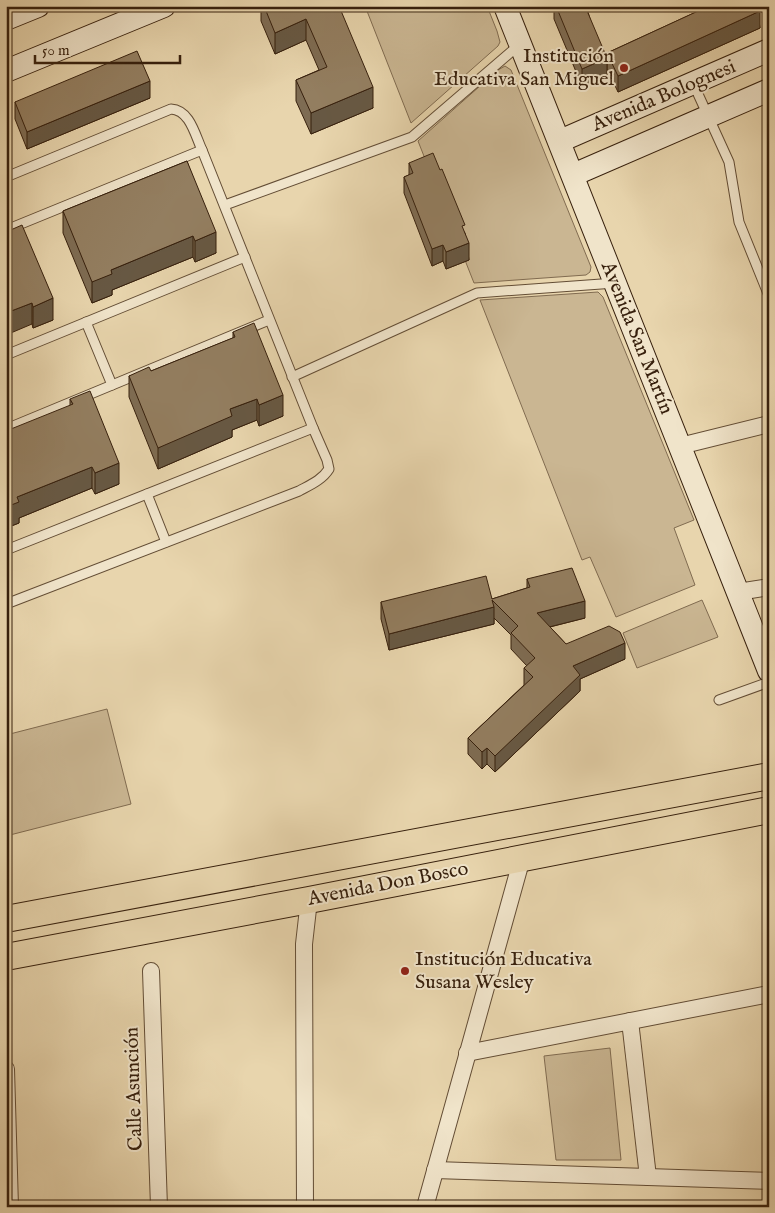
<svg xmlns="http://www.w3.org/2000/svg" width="775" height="1213" font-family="'IM FELL English',serif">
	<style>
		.green { fill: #cab692; stroke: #806b50 }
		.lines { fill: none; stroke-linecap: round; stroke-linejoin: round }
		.lane-casing { stroke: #634d35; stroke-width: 11 }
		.street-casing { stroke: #634d35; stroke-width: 18 }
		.secondary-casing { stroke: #37200d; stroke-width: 24 }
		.primary-casing { stroke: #37200d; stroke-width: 28 }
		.lane { stroke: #f0e4ca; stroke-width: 9 }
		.street { stroke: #f0e4ca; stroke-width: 16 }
		.secondary { stroke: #f0e4ca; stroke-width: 22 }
		.primary { stroke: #e8d5ad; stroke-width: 26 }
		.wall { fill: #7e6c53; stroke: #37200d }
		.shaded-wall { fill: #675843; stroke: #37200d }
		.building { fill: #937e60; stroke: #37200d }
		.poi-dot { fill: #8f2418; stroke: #f0e4ca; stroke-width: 2 }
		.labels { text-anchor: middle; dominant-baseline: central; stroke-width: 4; stroke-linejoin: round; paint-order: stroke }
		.poi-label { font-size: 20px; fill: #37200d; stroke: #f0e4ca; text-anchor: end }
		.street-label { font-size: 20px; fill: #37200d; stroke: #f0e4ca }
	</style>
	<rect width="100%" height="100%" fill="#e8d5ad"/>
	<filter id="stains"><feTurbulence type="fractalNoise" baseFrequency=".004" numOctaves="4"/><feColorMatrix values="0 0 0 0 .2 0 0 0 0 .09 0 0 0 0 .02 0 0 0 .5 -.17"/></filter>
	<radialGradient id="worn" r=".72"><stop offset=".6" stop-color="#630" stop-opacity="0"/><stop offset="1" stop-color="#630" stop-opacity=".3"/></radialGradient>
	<g class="green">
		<path d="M365,6H487L497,31L500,42L498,46L411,123Z"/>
		<path d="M505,66L511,70L591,267L590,272L586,275L474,283L418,141L498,70Z"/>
		<path d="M598,292L603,297L694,520L674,528L695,585L616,617L590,557L582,560L480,300Z"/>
		<path d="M702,600L718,637L637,668L623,633Z"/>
		<path d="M107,709L131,804L6,836V735Z"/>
		<path d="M610,1048L621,1160H556L544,1056Z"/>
	</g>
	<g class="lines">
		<g class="lane-casing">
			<g id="lane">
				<path d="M693,83L729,162L739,222L769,296"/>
				<path d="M6,177L171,109C190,110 195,135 202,150"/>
				<path d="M225,205L412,137L519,45"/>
				<path d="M6,230L202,150L313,428L6,550"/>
				<path d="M86,322L112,385"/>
				<path d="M6,355L245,257"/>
				<path d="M292,377L477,293L615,283"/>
				<path d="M6,429L269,320"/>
				<path d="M147,494L166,542"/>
				<path d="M6,604L299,491C310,485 322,480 329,469L327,460L313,428"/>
				<path d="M719,700L769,682"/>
			</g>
		</g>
		<g class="street-casing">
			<g id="street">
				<path d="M680,446L769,424"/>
				<path d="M738,592L769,587"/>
				<path d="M151,971L159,1207"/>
				<path d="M630,1021L648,1177"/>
				<path d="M467,1053L769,994"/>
				<path d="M6,1069L10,1207"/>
				<path d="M435,1170L769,1181"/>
				<path d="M305,1207L304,944L309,900"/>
				<path d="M425,1207L522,858"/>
			</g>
		</g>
		<g class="secondary-casing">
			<g id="secondary">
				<path d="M505,6L769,671"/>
				<path d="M6,19L38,6"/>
				<path d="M6,71L164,6"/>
				<path d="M560,141L769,50"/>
				<path d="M573,175L769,90"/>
			</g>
		</g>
		<g class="primary-casing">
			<g id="primary">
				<path d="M6,919L769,776"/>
				<path d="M6,957L309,900L769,810"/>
			</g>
		</g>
		<use href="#lane" class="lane"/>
		<use href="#street" class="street"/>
		<use href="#secondary" class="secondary"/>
		<use href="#primary" class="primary"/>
	</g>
	<g class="wall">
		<path d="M261,6H339L373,108L311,134L296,101V80L319,70L306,40L275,54L261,21Z"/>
		<path d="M552,6H602L588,12L607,75L582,86L554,19V10Z"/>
		<path d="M704,6H757L760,28L618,92L607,69V53L707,7Z"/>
		<path d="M150,98L27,149L15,119V102Z"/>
		<path d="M187,161L216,253L195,262L193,257L112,290V295L92,303L63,233V211Z"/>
		<path d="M409,163L465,233L469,260L446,269L443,261L432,266L404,193V177L409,175Z"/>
		<path d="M6,232L53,320L33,328L32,324Z"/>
		<path d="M233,332L283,416L259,426L257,420L232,430V437L158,469L129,397V376L151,371L233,338Z"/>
		<path d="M70,399L119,484L95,494L92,488L19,518V523L6,528L70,405Z"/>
		<path d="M527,579L585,618L550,627L566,644L625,659L580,679V691L495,772L487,764L482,769L468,754V738L524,685V668L527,666L511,649V635L494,618V624L389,650L381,619V602L492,599L527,588Z"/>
	</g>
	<g class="shaded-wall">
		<path d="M582,6H602L582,14Z"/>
		<path d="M760,11V28L618,92V76Z"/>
		<path d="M306,19V40L275,54V33Z"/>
		<path d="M607,58V75L582,86V69Z"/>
		<path d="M150,81V98L27,149V132Z"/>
		<path d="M373,87V108L311,134V113Z"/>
		<path d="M216,232V253L195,262V241Z"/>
		<path d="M193,236V257L112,290V295L92,303V282L111,270Z"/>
		<path d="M469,243V260L446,269V252Z"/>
		<path d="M443,245V261L432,266V249Z"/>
		<path d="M53,298V320L33,328V307Z"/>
		<path d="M32,303V324L6,335V313Z"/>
		<path d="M283,395V416L259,426V405Z"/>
		<path d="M257,399V420L232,430V437L158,469V448L230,409Z"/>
		<path d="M119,463V484L95,494V473Z"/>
		<path d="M92,467V488L19,518V523L6,528V507L17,497Z"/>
		<path d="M585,601V618L537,630V613Z"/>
		<path d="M494,607V624L389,650V634Z"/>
		<path d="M625,643V659L580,679V691L495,772V756L573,666Z"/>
		<path d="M487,748V764L482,769V752Z"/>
	</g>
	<g class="building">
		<path d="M264,6H339L373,87L311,113L296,80L327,67L306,19L275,33Z"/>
		<path d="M556,6H585L607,58L582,69Z"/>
		<path d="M709,6H757L760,11L618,76L607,53Z"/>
		<path d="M137,51L150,81L27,132L15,102Z"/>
		<path d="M433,153L440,170L442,169L465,225L462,226L469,243L446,252L443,245L432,249L404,177L413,173L409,163Z"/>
		<path d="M187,161L216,232L195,241L193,236L111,270L112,274L92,282L63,211Z"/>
		<path d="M22,225L53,298L33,307L32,303L6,313V232Z"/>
		<path d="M254,323L283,395L259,405L257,399L230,409L232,416L158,448L129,376L149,367L151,371L235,337L233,332Z"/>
		<path d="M90,391L119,463L95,473L92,467L17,497L19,502L6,507V431L73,404L70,399Z"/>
		<path d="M572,568L585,601L537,613L566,644L609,626L620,632L625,643L573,666L580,675L495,756L487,748L482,752L468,738L533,677L524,668L535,658L511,633L518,626L492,600L494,607L389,634L381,602L486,576L492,599L530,587L527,579Z"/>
	</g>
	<g class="poi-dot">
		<circle cx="624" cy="68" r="5"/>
		<circle cx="405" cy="971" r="5"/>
	</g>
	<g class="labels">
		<g class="poi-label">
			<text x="614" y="56">Institución<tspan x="614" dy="23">Educativa San Miguel</tspan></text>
			<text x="415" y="959" text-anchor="start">Institución Educativa<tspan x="415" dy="23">Susana Wesley</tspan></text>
		</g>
		<g class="street-label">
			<text transform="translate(664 96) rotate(-23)">Avenida Bolognesi</text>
			<text transform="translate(637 338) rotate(68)">Avenida San Martín</text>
			<text transform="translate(388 884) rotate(-11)">Avenida Don Bosco</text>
			<text transform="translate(134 1089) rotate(-92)">Calle Asunción</text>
		</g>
	</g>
	<rect width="775" height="1213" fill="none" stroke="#e8d5ad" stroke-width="25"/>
	<rect x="8" y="8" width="760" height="1198" fill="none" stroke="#37200d" stroke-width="2.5"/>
	<rect x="12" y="12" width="750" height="1188" fill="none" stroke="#37200d"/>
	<path d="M35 55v8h145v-8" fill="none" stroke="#37200d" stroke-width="2.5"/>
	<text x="42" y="55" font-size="15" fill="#37200d" stroke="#f0e4ca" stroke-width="4" paint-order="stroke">50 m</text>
	<rect width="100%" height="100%" filter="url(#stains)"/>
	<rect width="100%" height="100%" fill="url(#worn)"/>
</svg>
